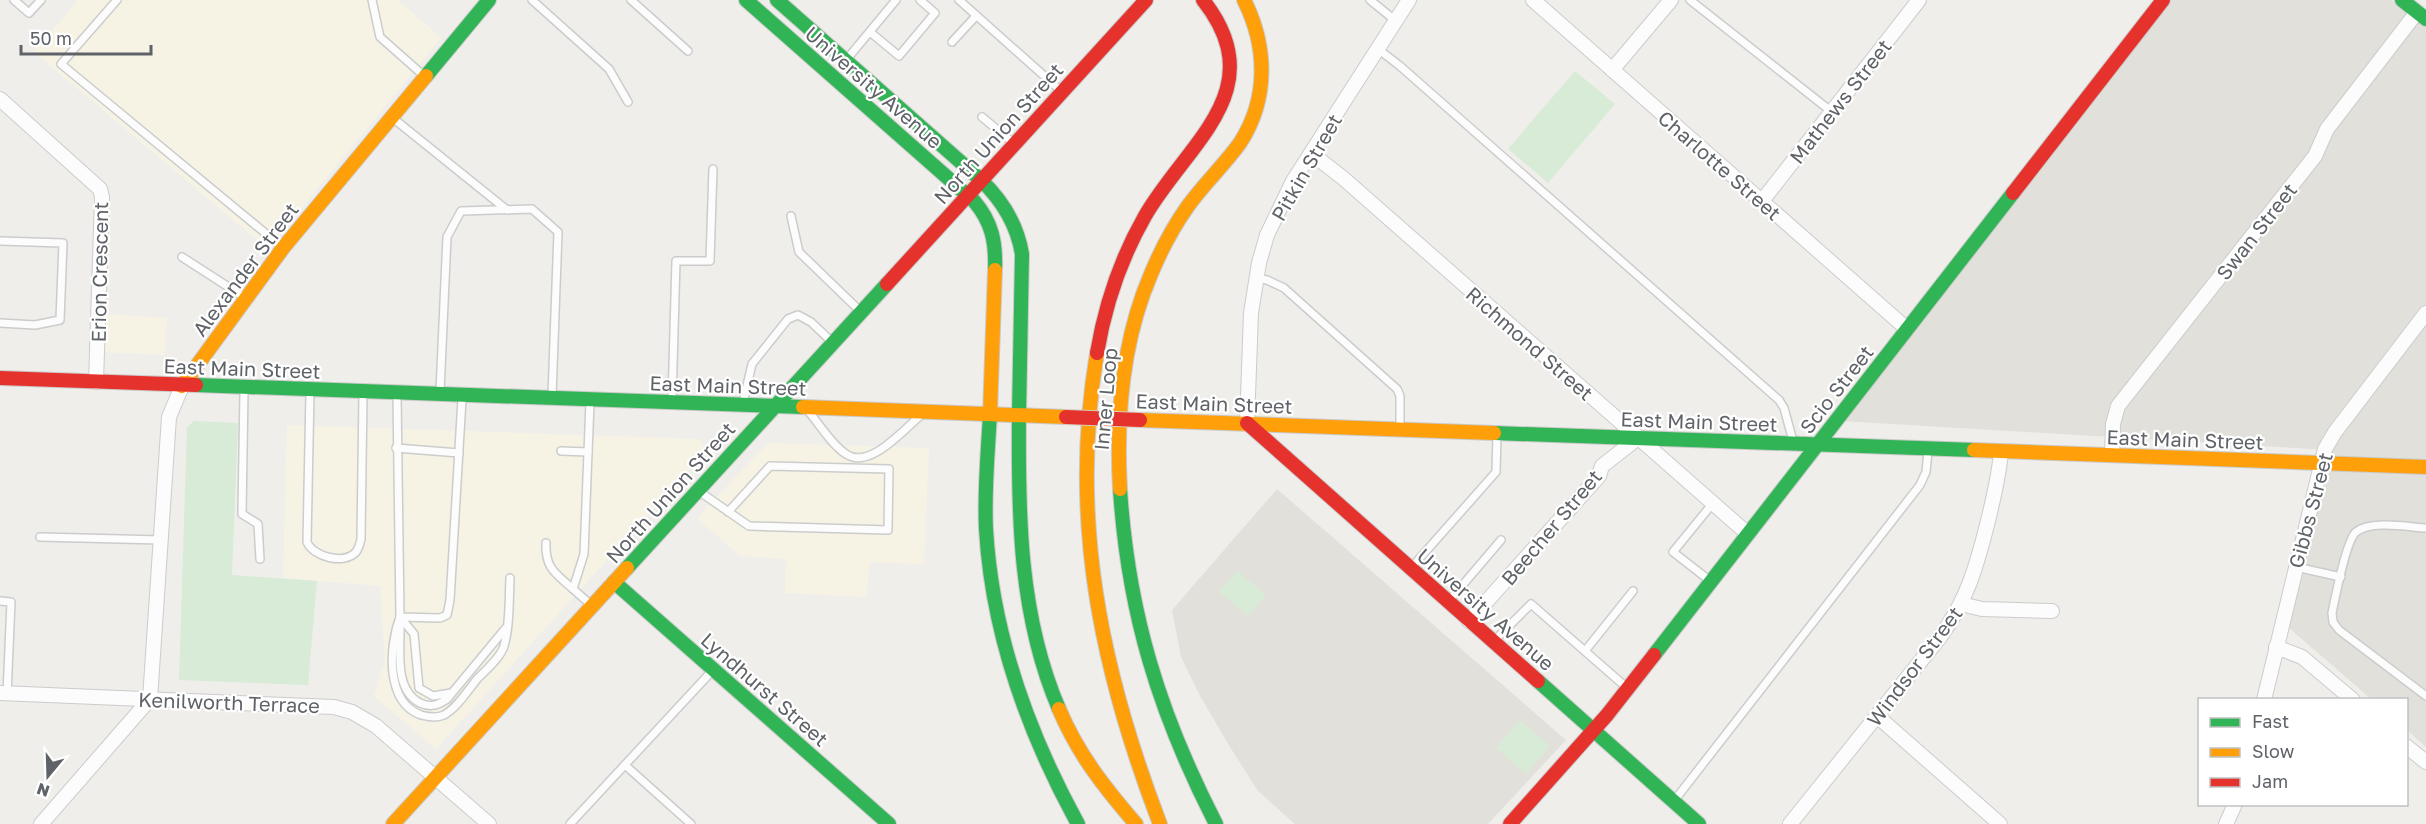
<svg xmlns="http://www.w3.org/2000/svg" width="2426" height="824" font-family="'Golos Text',sans-serif">
	<style>
		.commercial { fill: #f7f3e4 }
		.education { fill: #e2e0da }
		.green { fill: #d8ebd6 }
		.lines { fill: none; stroke-linecap: round; stroke-linejoin: round }
		.lane-casing { stroke: #cbcccc; stroke-width: 10 }
		.street-casing { stroke: #cbcccc; stroke-width: 16 }
		.fast-casing { stroke: #cacacb; stroke-width: 16 }
		.slow-casing { stroke: #cacacb; stroke-width: 16 }
		.jam-casing { stroke: #cacacb; stroke-width: 16 }
		.lane { stroke: #fdfcfc; stroke-width: 7 }
		.street { stroke: #fdfcfc; stroke-width: 14 }
		.fast { stroke: #30b455; stroke-width: 14 }
		.slow { stroke: #ff9f0a; stroke-width: 14 }
		.jam { stroke: #e5322d; stroke-width: 14 }
		.jam-bridge-casing { stroke: #d7ceb8; stroke-width: 16; stroke-linecap: butt }
		.jam-bridge { stroke: #e5322d; stroke-width: 14 }
		.labels { text-anchor: middle; dominant-baseline: central; stroke-width: 4.5; stroke-linejoin: round; paint-order: stroke }
		.street-label { font-size: 20px; fill: #5f6368; stroke: #fff }
	</style>
	<rect width="100%" height="100%" fill="#efeeea"/>
	<g class="commercial">
		<path d="M78,0H398L441,38L268,249L34,52Z"/>
		<path d="M104,314L167,318L165,355L102,352Z"/>
		<path d="M287,425L699,439L703,444V454L436,749L374,696L385,661L380,586L283,578Z"/>
		<path d="M768,443L929,448L924,564L870,562L866,597L785,593L786,559L740,556L697,518Z"/>
	</g>
	<g class="education">
		<path d="M2171,0H2392L2426,27V747L2407,730L2406,700L2371,699L2288,627L2328,450L1842,421Z"/>
		<path d="M1277,489L1566,740L1488,824H1295L1258,791L1230,747L1200,696L1181,657L1172,610Z"/>
	</g>
	<g class="green">
		<path d="M1575,71L1615,104L1548,183L1508,149Z"/>
		<path d="M194,421L238,423L232,575L317,581L308,685L179,680L187,427Z"/>
		<path d="M1237,571L1266,595L1248,616L1219,592Z"/>
		<path d="M1520,720L1550,746L1526,774L1496,748Z"/>
	</g>
	<g class="lines">
		<g class="lane-casing">
			<g id="lane">
				<path d="M14,0L29,13L41,0"/>
				<path d="M117,0L61,64L282,247"/>
				<path d="M372,0L380,37L423,75"/>
				<path d="M532,0L609,69L628,102"/>
				<path d="M631,0L688,51"/>
				<path d="M959,0L1060,90"/>
				<path d="M1370,0L1396,21"/>
				<path d="M1690,0L1832,112"/>
				<path d="M870,32L899,56L935,13L920,0"/>
				<path d="M952,42L976,16"/>
				<path d="M1378,49L1400,66L1779,400L1784,408L1793,441"/>
				<path d="M847,59L896,0"/>
				<path d="M982,117L1012,142"/>
				<path d="M394,119L507,210"/>
				<path d="M791,216L799,252L859,310"/>
				<path d="M0,241L63,243L60,320L35,325L0,323"/>
				<path d="M182,257L244,297"/>
				<path d="M1256,278L1267,280L1284,288L1397,389L1400,396V427"/>
				<path d="M244,391L242,514L258,524L260,559"/>
				<path d="M440,391L447,237L461,211L532,209L558,232L552,396"/>
				<path d="M310,392L307,542C313,557 344,565 356,552C359,548 360,543 361,539L363,394"/>
				<path d="M397,395L400,617L440,618L447,615L450,600L462,399"/>
				<path d="M672,400L676,261H710L713,169"/>
				<path d="M590,402L584,554L573,589L590,604"/>
				<path d="M743,403L752,364L788,319L798,315L811,322L831,341"/>
				<path d="M809,412C820,425 832,445 846,454C869,470 902,431 919,417"/>
				<path d="M396,448L459,453"/>
				<path d="M561,451L588,452"/>
				<path d="M700,492L749,526L888,530L889,469L770,466L728,512"/>
				<path d="M2426,528C2408,527 2371,520 2356,532C2347,539 2335,598 2332,613L2333,622L2339,630L2426,696"/>
				<path d="M40,537L161,540"/>
				<path d="M546,543C545,568 555,573 573,589"/>
				<path d="M1412,567L1496,472L1497,436"/>
				<path d="M2296,567L2341,577"/>
				<path d="M1709,580L1673,552L1713,503"/>
				<path d="M0,601L11,602L7,694"/>
				<path d="M1449,601L1501,540"/>
				<path d="M400,617C389,646 385,702 421,715C428,717 437,718 444,715C457,708 468,690 478,678C486,670 501,657 504,646C510,626 509,599 510,578"/>
				<path d="M400,617L414,634L419,688L433,696L451,693"/>
				<path d="M400,623C401,648 393,689 420,703C431,708 438,705 447,699L505,629"/>
				<path d="M1494,641L1531,604L1626,687"/>
				<path d="M1585,651L1633,591"/>
				<path d="M625,765L691,824"/>
				<path d="M1674,801L1920,485L1926,472L1928,451"/>
				<path d="M570,824L712,671"/>
			</g>
		</g>
		<g class="street-casing">
			<g id="street">
				<path d="M1533,0L1907,329"/>
				<path d="M1612,70L1671,0"/>
				<path d="M0,99L100,189L102,197L96,382"/>
				<path d="M1312,154L1343,178L1748,534"/>
				<path d="M1762,201L1919,0"/>
				<path d="M1247,423L1251,313L1259,263L1267,235L1293,181L1409,0"/>
				<path d="M2112,455L2113,424L2118,406L2315,156L2327,129L2417,12"/>
				<path d="M1961,604L1982,609L2052,611"/>
				<path d="M1469,621L1599,476L1602,466L1638,438"/>
				<path d="M2276,647L2302,657L2353,700"/>
				<path d="M0,693L334,707L352,712L376,726L489,824"/>
				<path d="M2264,700L2325,449L2335,432L2426,313"/>
				<path d="M1877,716L2000,824"/>
				<path d="M2406,746L2426,762"/>
				<path d="M41,824L150,699L169,417L182,386"/>
				<path d="M1790,824L1940,637C1967,600 1976,568 1987,525C1993,500 1999,477 2001,452"/>
				<path d="M2226,824L2235,804"/>
			</g>
		</g>
		<g class="fast-casing">
			<g id="fast">
				<path d="M746,0L974,201C992,222 996,242 995,270"/>
				<path d="M777,0L981,180C1003,201 1017,224 1022,254L1019,415"/>
				<path d="M2402,0L2426,19"/>
				<path d="M426,76L489,0"/>
				<path d="M196,385L803,407"/>
				<path d="M990,414C988,452 984,490 986,529C992,633 1028,733 1078,824"/>
				<path d="M1019,415C1018,515 1019,616 1059,709"/>
				<path d="M1494,433L1974,450"/>
				<path d="M1120,489C1128,613 1159,713 1216,824"/>
				<path d="M627,568L887,284"/>
				<path d="M614,582L889,824"/>
				<path d="M1654,655L2013,193"/>
				<path d="M1538,681L1699,824"/>
			</g>
		</g>
		<g class="slow-casing">
			<g id="slow">
				<path d="M1097,353C1069,518 1101,670 1160,824"/>
				<path d="M182,386L283,248L426,76"/>
				<path d="M803,407L1066,417"/>
				<path d="M990,414L995,270"/>
				<path d="M1140,420L1494,433"/>
				<path d="M1974,450L2426,467"/>
				<path d="M1120,489C1116,417 1122,341 1151,274C1161,250 1173,227 1188,206C1204,184 1224,165 1240,143C1269,98 1267,46 1244,0"/>
				<path d="M1059,709C1078,754 1104,787 1136,824"/>
				<path d="M393,824L627,568"/>
			</g>
		</g>
		<g class="jam-casing">
			<g id="jam">
				<path d="M2013,193L2163,0"/>
				<path d="M887,284L1146,0"/>
				<path d="M1097,353C1105,305 1121,258 1145,216C1187,143 1274,90 1203,0"/>
				<path d="M0,378L196,385"/>
				<path d="M1247,423L1538,681"/>
				<path d="M1510,824L1607,715L1654,655"/>
			</g>
		</g>
		<use href="#lane" class="lane"/>
		<use href="#street" class="street"/>
		<use href="#fast" class="fast"/>
		<use href="#slow" class="slow"/>
		<use href="#jam" class="jam"/>
		<g class="jam-bridge-casing">
			<path id="jam-bridge" d="M1066,417L1140,420"/>
		</g>
		<use href="#jam-bridge" class="jam-bridge"/>
	</g>
	<g class="labels">
		<g class="street-label">
			<text transform="translate(874 87) rotate(41)">University Avenue</text>
			<text transform="translate(1840 101) rotate(-52)">Mathews Street</text>
			<text transform="translate(998 133) rotate(-48)">North Union Street</text>
			<text transform="translate(1720 165) rotate(41)">Charlotte Street</text>
			<text transform="translate(1306 167) rotate(-60)">Pitkin Street</text>
			<text transform="translate(2256 231) rotate(-52)">Swan Street</text>
			<text transform="translate(245 269) rotate(-53)">Alexander Street</text>
			<text transform="translate(99 272) rotate(-89)">Erion Crescent</text>
			<text transform="translate(1530 343) rotate(41)">Richmond Street</text>
			<text transform="translate(242 368) rotate(2)">East Main Street</text>
			<text transform="translate(728 385) rotate(2)">East Main Street</text>
			<text transform="translate(1836 389) rotate(-52)">Scio Street</text>
			<text transform="translate(1105 399) rotate(-85)">Inner Loop</text>
			<text transform="translate(1214 403) rotate(2)">East Main Street</text>
			<text transform="translate(1699 421) rotate(2)">East Main Street</text>
			<text transform="translate(2185 439) rotate(2)">East Main Street</text>
			<text transform="translate(670 492) rotate(-48)">North Union Street</text>
			<text transform="translate(2310 510) rotate(-75)">Gibbs Street</text>
			<text transform="translate(1551 527) rotate(-50)">Beecher Street</text>
			<text transform="translate(1486 609) rotate(41)">University Avenue</text>
			<text transform="translate(1914 666) rotate(-53)">Windsor Street</text>
			<text transform="translate(765 689) rotate(41)">Lyndhurst Street</text>
			<text transform="translate(229 702) rotate(2)">Kenilworth Terrace</text>
		</g>
	</g>
	<rect x="2198" y="698" width="210" height="108" fill="#ffffff" stroke="#bfc1c3" stroke-width="1.5"/>
	<rect x="2210" y="718" width="30" height="9" fill="#30b455" stroke="#bfc1c3" stroke-width="1.5"/>
	<text x="2252" y="728" font-size="18" fill="#5f6368">Fast</text>
	<rect x="2210" y="748" width="30" height="9" fill="#ff9f0a" stroke="#bfc1c3" stroke-width="1.5"/>
	<text x="2252" y="758" font-size="18" fill="#5f6368">Slow</text>
	<rect x="2210" y="778" width="30" height="9" fill="#e5322d" stroke="#bfc1c3" stroke-width="1.5"/>
	<text x="2252" y="788" font-size="18" fill="#5f6368">Jam</text>
	<g transform="translate(48 776) rotate(199)" stroke="#ffffff" stroke-width="4.5" paint-order="stroke">
	<path d="M0-4.5L10 22L0 15L-10 22Z" fill="#5f6368"/>
	<text y="-9" font-size="16" font-weight="bold" text-anchor="middle" fill="#5f6368">N</text>
	</g>
	<path d="M21 45v9h130v-9" fill="none" stroke="#5f6368" stroke-width="3"/>
	<text x="30" y="45" font-size="18" fill="#5f6368" stroke="#ffffff" stroke-width="4.5" paint-order="stroke">50 m</text>
</svg>
